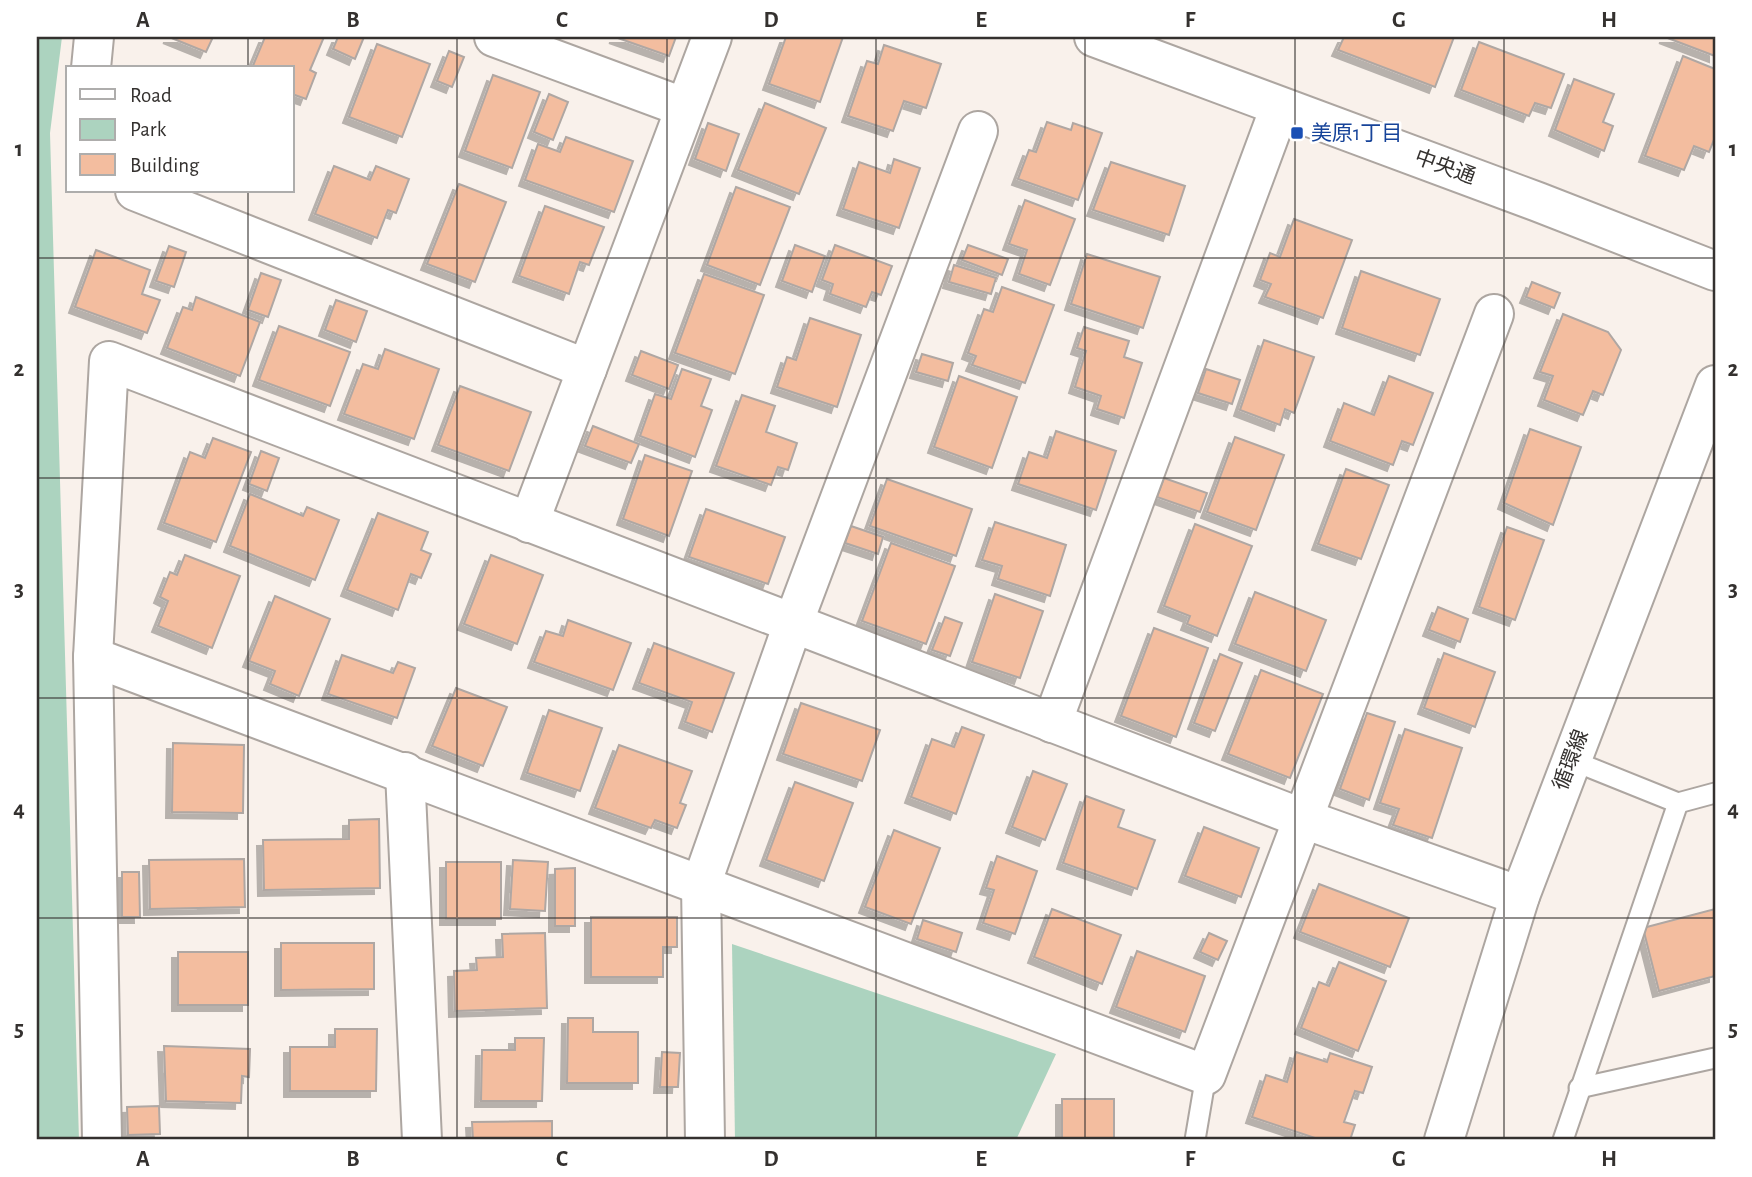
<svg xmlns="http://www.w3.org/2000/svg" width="1752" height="1177" font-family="'Alegreya Sans','Noto Sans JP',sans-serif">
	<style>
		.green { fill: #acd3bf }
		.building { fill: #f3bd9f; stroke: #afa7a3; stroke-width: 2; filter: url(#shadow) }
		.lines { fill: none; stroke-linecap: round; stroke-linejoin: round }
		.lane-casing { stroke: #ada6a1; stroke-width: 23 }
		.street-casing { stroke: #ada6a1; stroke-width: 42 }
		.secondary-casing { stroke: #ada6a1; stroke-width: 42 }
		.lane { stroke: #fff; stroke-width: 19 }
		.street { stroke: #fff; stroke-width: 38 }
		.secondary { stroke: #fff; stroke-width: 38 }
		.grid { fill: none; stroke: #34312f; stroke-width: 2; stroke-opacity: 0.55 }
		.transit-dot { fill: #1a4fb4; stroke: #fff; stroke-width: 2.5 }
		.labels { text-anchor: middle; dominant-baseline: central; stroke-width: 5; stroke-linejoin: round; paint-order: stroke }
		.transit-label { font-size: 21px; fill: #164399; stroke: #fff; text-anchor: start }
		.street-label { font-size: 21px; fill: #34312f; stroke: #fff }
		.neatline { fill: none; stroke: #34312f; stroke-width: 2.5 }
		.grid-label { font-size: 23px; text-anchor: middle; font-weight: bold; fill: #34312f }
	</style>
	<defs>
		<filter id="shadow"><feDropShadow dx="-6" dy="6" stdDeviation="0" flood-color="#0004"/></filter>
	</defs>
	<rect width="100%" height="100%" fill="#f9f1eb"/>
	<g class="green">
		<path d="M37,37H62L50,133L79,1140H37Z"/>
		<path d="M732,944L1056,1054L1016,1140H735Z"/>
	</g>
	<g class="building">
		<path d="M169,37H213L206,52Z"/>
		<path d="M265,37H324L310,70L316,73L306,99L292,94V68H252Z"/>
		<path d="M338,37H364L355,59L333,49Z"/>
		<path d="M615,37H676L669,56Z"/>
		<path d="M786,37H843L820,102L769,84Z"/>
		<path d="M1344,37H1454L1435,87L1338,50Z"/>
		<path d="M1665,37H1715V56Z"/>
		<path d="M1479,42L1564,74L1551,108L1535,103L1529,116L1461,90Z"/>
		<path d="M377,44L430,64L402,137L349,117Z"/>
		<path d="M884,45L941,64L926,108L904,101L893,131L848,116L867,61L878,64Z"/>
		<path d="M449,51L464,57L452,87L437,81Z"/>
		<path d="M1683,56L1715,69V137L1709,152L1694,146L1684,170L1645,156Z"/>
		<path d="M493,75L540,92L512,168L465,151Z"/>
		<path d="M1574,79L1614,94L1603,122L1613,126L1604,151L1555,130Z"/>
		<path d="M549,94L568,102L553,140L534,132Z"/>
		<path d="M765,103L826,128L799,194L738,170Z"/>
		<path d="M1047,122L1071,130L1073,123L1102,133L1078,200L1018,179L1029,150L1036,152Z"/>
		<path d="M708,123L739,134L726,171L695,159Z"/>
		<path d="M566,137L633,161L614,212L525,180L538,144L560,152Z"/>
		<path d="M894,159L920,168L899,228L843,209L859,162L890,173Z"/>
		<path d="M1111,162L1185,186L1169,235L1093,210Z"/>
		<path d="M334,166L370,180L376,166L409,179L396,213L388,210L377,238L315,214Z"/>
		<path d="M459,184L506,202L475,282L427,264Z"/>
		<path d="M736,187L790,207L760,285L707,265Z"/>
		<path d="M1025,200L1075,219L1050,285L1019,274L1027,250L1009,244Z"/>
		<path d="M545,206L604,227L589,265L580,262L569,294L519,276Z"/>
		<path d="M1294,219L1352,240L1323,318L1265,297L1271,284L1260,280L1270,253L1280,257Z"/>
		<path d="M795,245L825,256L812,292L782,281Z"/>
		<path d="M835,245L892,266L881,295L872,292L866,307L830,294L833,284L822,280Z"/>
		<path d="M968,245L1008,259L1002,275L962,260Z"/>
		<path d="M169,246L186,252L174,287L156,281Z"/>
		<path d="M96,250L150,270L142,294L160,300L147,333L75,307Z"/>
		<path d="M1087,254L1160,277L1143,328L1071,304Z"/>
		<path d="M954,265L996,278L991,294L949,282Z"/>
		<path d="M1361,271L1440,299L1420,355L1342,328Z"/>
		<path d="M261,273L281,280L268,317L248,310Z"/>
		<path d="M704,274L764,295L735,374L675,353Z"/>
		<path d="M1532,282L1560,293L1554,308L1526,297Z"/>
		<path d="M1002,287L1054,305L1025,383L972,365L976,356L968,353L984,309L993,312Z"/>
		<path d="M196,297L260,322L240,376L167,348L183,307L192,310Z"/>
		<path d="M336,300L367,311L356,342L325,330Z"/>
		<path d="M1563,314L1608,332L1621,350L1603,395L1593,391L1583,415L1544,400L1553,376L1540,372Z"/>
		<path d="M810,318L861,335L837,407L777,387L787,357L796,360Z"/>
		<path d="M279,326L350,352L330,406L259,380Z"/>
		<path d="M1084,327L1129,341L1124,357L1142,363L1124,418L1097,409L1101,396L1075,387L1086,351L1077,348Z"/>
		<path d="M1264,340L1314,357L1294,413L1285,409L1280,425L1240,410Z"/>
		<path d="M385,349L439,369L414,439L344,414L363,364L378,369Z"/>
		<path d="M641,351L678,365L669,389L632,375Z"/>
		<path d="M922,354L953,363L948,381L916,372Z"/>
		<path d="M682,369L711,379L701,406L712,410L695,457L640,436L655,394L671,399Z"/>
		<path d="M1206,369L1240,380L1232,404L1198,393Z"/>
		<path d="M959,376L1017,397L992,468L934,447Z"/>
		<path d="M1389,376L1433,393L1413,445L1402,441L1393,465L1330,441L1344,403L1374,415Z"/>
		<path d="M460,386L531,412L509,471L438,445Z"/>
		<path d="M742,395L775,406L766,432L797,443L788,470L778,467L771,485L716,466Z"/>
		<path d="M593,426L639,444L631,463L585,446Z"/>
		<path d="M1530,429L1581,447L1553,525L1504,503Z"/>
		<path d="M1056,431L1116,451L1096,510L1018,484L1029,452L1047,458Z"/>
		<path d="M1235,437L1284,455L1256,530L1207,512Z"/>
		<path d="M213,438L251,452L216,542L164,523L190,452L205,458Z"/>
		<path d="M261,451L279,458L267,491L249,484Z"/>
		<path d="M645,455L692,471L669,536L623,519Z"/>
		<path d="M1346,469L1389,485L1361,559L1318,544Z"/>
		<path d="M1164,478L1207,493L1200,512L1157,497Z"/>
		<path d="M887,479L972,509L956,556L870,526Z"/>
		<path d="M250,494L303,516L307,507L339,520L315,580L230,546Z"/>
		<path d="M706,509L785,537L768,584L689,557Z"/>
		<path d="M378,513L428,532L421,550L431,554L421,578L411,574L398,610L347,590Z"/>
		<path d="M995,522L1066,545L1050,596L998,579L1002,566L982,560Z"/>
		<path d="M1195,524L1252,546L1217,636L1187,624L1190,616L1164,606Z"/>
		<path d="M851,526L883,537L878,554L845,543Z"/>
		<path d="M1507,527L1544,540L1515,620L1479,607Z"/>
		<path d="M891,543L955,566L926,644L862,621Z"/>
		<path d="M185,555L240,576L212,648L158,626L168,601L160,597L170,572L177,575Z"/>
		<path d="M491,555L543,575L517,644L464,624Z"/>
		<path d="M1255,592L1326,620L1306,671L1235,644Z"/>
		<path d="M995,594L1043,611L1020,678L972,662Z"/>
		<path d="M275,596L330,619L299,696L270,684L275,671L249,661Z"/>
		<path d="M1438,607L1468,619L1460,642L1429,630Z"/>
		<path d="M945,617L962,623L950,656L932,650Z"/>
		<path d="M568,620L631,643L613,690L534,662L546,631L563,636Z"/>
		<path d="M1154,628L1208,648L1176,737L1121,716Z"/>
		<path d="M654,643L734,673L712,732L685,722L692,702L639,683Z"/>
		<path d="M1444,653L1495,672L1475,727L1424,708Z"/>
		<path d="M1220,654L1242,663L1215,731L1194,723Z"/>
		<path d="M342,655L393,673L398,662L415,668L397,718L328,694Z"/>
		<path d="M1261,670L1323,694L1290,778L1228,754Z"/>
		<path d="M456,688L507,707L483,766L432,746Z"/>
		<path d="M801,703L880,730L862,781L783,754Z"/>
		<path d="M549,710L602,728L580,791L527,773Z"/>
		<path d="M1367,713L1395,722L1369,800L1340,789Z"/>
		<path d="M962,727L984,735L956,814L911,797L932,739L954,747Z"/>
		<path d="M1405,729L1462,748L1432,838L1393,825L1399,809L1380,803Z"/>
		<path d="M173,743L244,745L243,813L172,812Z"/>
		<path d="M619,745L692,771L680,803L686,805L677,828L655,820L651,828L595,808Z"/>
		<path d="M1033,771L1067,784L1045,840L1012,827Z"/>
		<path d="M795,782L853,803L824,881L766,860Z"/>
		<path d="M1086,796L1124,810L1118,827L1155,840L1137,889L1063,863Z"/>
		<path d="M379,819L380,888L264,890L263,840L349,839V820Z"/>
		<path d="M1204,827L1259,848L1241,897L1185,876Z"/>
		<path d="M894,830L940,848L911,924L865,907Z"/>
		<path d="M997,856L1037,871L1015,934L983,923L994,890L986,888Z"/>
		<path d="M244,859L245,907L150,909L149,860Z"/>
		<path d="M513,860L548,862L545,911L510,909Z"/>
		<rect x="446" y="862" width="55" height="57"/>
		<path d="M575,868V926H555V869Z"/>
		<path d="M122,872H139L140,917H122Z"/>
		<path d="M1319,884L1409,918L1390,967L1300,932Z"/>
		<path d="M1052,909L1121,935L1102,984L1034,957Z"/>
		<path d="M1715,909V976L1659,991L1643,928Z"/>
		<path d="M591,917H677V947H663V977H591Z"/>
		<path d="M923,920L962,933L956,952L917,939Z"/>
		<path d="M545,933L547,1008L455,1011L454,971L477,970L476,958L503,957L502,934Z"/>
		<path d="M1209,933L1227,941L1218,960L1200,952Z"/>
		<path d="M281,943H374V989L281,990Z"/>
		<path d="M1137,951L1205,976L1185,1032L1116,1007Z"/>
		<rect x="178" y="952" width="70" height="53"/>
		<path d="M1339,962L1386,981L1358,1051L1301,1028L1319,982L1329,986Z"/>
		<path d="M568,1018H593V1032H638V1083H567Z"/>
		<path d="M335,1029H377L376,1091H290V1047H335Z"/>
		<path d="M515,1038H544L542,1101H481L482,1050H515Z"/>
		<path d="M164,1046L250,1049L249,1077L242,1076L241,1103L166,1101Z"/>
		<path d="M662,1052L680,1053L678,1087H660Z"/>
		<path d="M1296,1052L1327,1062L1330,1053L1372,1067L1363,1093L1355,1091L1344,1122L1355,1125L1350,1140H1321L1252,1117L1266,1075L1287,1082Z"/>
		<rect x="1062" y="1099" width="52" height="41"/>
		<path d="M159,1106L160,1134L128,1135L127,1107Z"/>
		<path d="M552,1121V1140H473L472,1122Z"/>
		<path d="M268,1138L340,1139V1140H268Z"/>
	</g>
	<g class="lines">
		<g class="lane-casing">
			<g id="lane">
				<path d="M1571,760L1678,803"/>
				<path d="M1579,1088L1715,1058"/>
				<path d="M1195,1140L1206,1075"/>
				<path d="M1563,1140L1678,803L1715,793"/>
			</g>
		</g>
		<g class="street-casing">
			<g id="street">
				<path d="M494,37L683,107"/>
				<path d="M91,68L94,37"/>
				<path d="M135,191L587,369"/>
				<path d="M529,523L712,37"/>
				<path d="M93,657L1206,1075L1494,314"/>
				<path d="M1052,723L1280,107"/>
				<path d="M405,772L422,1140"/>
				<path d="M102,1140L93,657L109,361L1304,819L1520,896"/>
				<path d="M705,1140L701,885L794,621L978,131"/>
			</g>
		</g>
		<g class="secondary-casing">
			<g id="secondary">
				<path d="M1094,37L1538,202L1715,271"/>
				<path d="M1444,1140L1520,896L1715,385"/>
			</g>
		</g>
		<use href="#lane" class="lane"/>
		<use href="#street" class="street"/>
		<use href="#secondary" class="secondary"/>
	</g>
	<path class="grid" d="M248,37V68M457,37V1140M667,37V1140M876,37V1140M1085,37V1140M1295,37V1140M1504,37V1140M248,191V1140M37,258H1715M37,478H1715M37,698H1715M37,918H1715"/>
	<rect class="transit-dot" x="1290" y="126" width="14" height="14" rx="3.5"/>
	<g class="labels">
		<g class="transit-label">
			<text x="1311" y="133">美原1丁目</text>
		</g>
		<g class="street-label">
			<text transform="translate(1445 167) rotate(20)">中央通</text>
			<text transform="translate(1571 760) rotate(-69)">循環線</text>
		</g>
	</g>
	<rect width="1752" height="1177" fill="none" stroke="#ffffff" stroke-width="77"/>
	<rect x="66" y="66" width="228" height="126" fill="#ffffff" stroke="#aeadac" stroke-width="2"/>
	<rect x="80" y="89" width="35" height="10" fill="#ffffff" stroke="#aeadac" stroke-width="2"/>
	<text x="130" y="102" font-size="21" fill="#34312f">Road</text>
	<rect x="80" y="119" width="35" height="21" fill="#acd3bf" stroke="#aeadac" stroke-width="2"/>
	<text x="130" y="136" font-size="21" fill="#34312f">Park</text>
	<rect x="80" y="154" width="35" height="21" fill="#f3bd9f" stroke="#aeadac" stroke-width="2"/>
	<text x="130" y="172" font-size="21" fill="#34312f">Building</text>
	<rect x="38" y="38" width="1676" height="1100" class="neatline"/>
	<g class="grid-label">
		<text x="143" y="27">A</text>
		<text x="353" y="27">B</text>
		<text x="562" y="27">C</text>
		<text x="771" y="27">D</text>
		<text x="981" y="27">E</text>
		<text x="1190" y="27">F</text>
		<text x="1399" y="27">G</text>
		<text x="1609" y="27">H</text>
		<text x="19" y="156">1</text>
		<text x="1733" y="156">1</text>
		<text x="19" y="376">2</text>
		<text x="1733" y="376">2</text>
		<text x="19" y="596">3</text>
		<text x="1733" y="596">3</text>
		<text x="19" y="816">4</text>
		<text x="1733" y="816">4</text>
		<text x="19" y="1036">5</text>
		<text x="1733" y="1036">5</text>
		<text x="143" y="1166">A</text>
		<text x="353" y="1166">B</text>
		<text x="562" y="1166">C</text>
		<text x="771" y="1166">D</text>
		<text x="981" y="1166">E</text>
		<text x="1190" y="1166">F</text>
		<text x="1399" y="1166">G</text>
		<text x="1609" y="1166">H</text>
	</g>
</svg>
